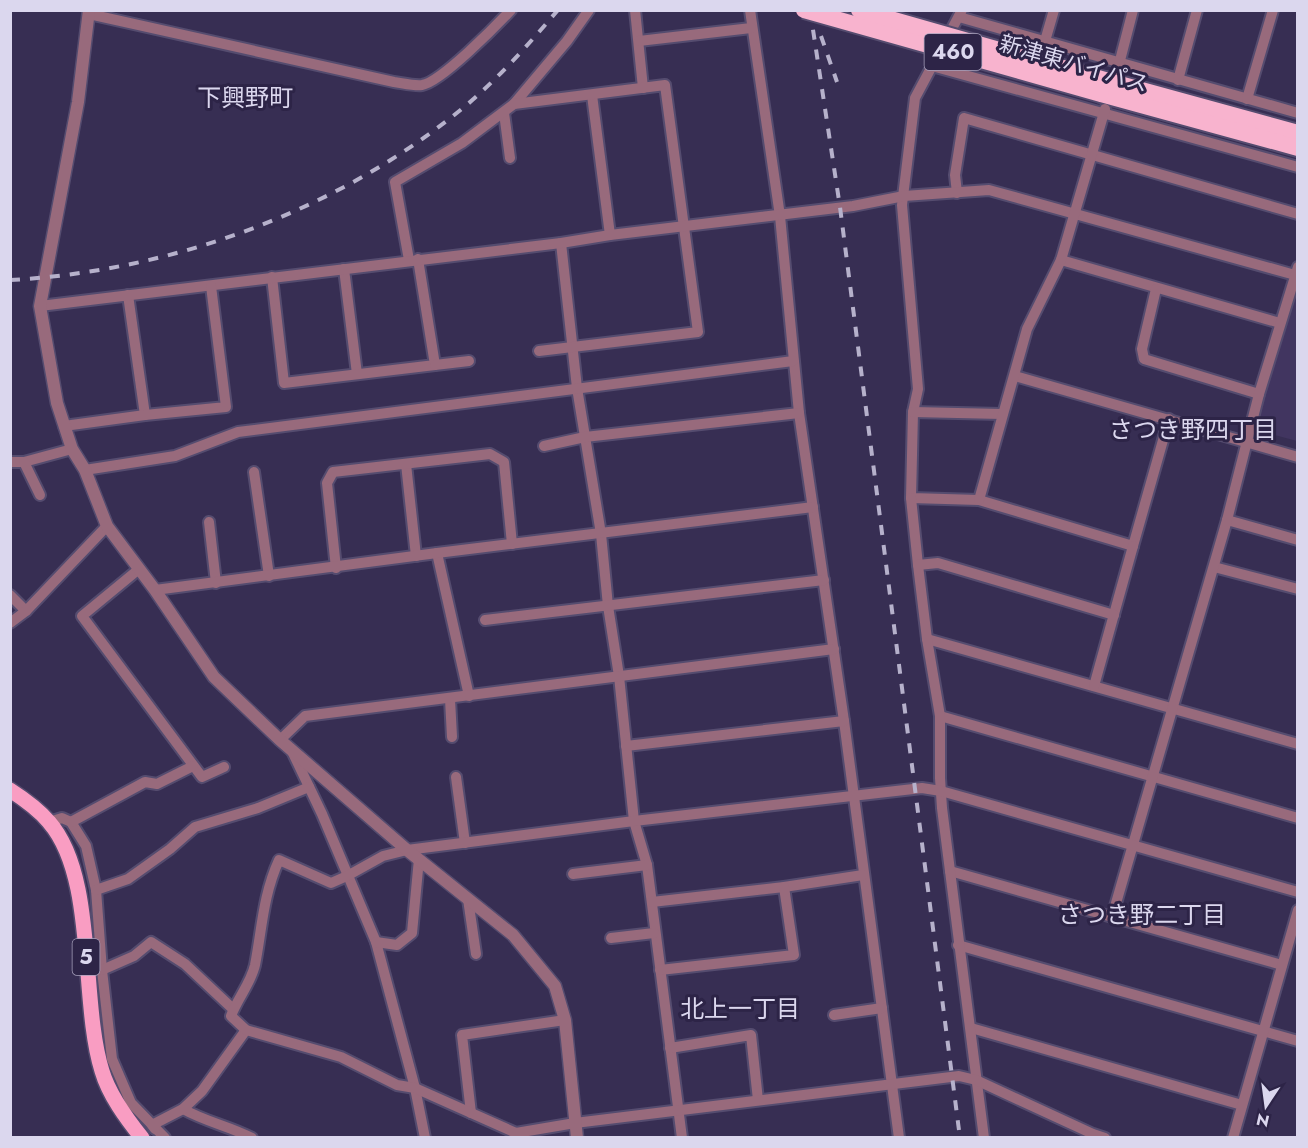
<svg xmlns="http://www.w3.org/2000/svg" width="1308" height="1148" font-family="Jost,'Noto Sans JP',sans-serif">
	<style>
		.built { fill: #413560 }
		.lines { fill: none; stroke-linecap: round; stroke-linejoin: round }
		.minor-casing { stroke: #554c6f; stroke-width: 14 }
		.tertiary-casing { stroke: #554c6f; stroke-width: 15 }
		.primary-casing { stroke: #554c6f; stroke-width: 18 }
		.trunk-casing { stroke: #554c6f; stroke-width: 20 }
		.minor { stroke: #986a7c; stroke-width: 10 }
		.tertiary { stroke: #986a7c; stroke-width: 12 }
		.primary { stroke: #f99dc2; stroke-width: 15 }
		.trunk { stroke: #f8b3ce; stroke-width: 16 }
		.rail { stroke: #b6b1cb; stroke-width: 4; stroke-dasharray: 10 10; stroke-linecap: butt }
		.trunk-bridge-casing { stroke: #554c6f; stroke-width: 20; stroke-linecap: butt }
		.trunk-bridge { stroke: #f8b3ce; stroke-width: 16 }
		.labels { text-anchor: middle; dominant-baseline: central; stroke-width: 6; stroke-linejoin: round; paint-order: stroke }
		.shield { fill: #2d2447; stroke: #a7a1bc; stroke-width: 1.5 }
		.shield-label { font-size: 21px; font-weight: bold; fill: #dbd7ee }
		.street-label { font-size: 22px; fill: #dbd7ee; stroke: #2d2447 }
		.neighbourhood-label { font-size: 24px; fill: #dbd7ee; stroke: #2d2447 }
	</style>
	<rect width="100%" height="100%" fill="#372e53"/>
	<path class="built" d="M1297,286V441L1260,431L1256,427Z"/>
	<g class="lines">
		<g class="minor-casing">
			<g id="minor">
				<path d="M635,10L643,88"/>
				<path d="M750,10L780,216L799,413L844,721L899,1138"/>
				<path d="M962,10L915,98L902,205L918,389L913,412L911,498L979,500L1133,546L1169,419"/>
				<path d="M89,14L394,82C402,83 414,86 422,85C441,82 496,26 511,10"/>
				<path d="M959,17L1298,113"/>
				<path d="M639,41L751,28"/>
				<path d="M1045,41L1054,10"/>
				<path d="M932,66L1298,167"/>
				<path d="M1117,72L1133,10"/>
				<path d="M1178,80L1197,10"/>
				<path d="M592,95L610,235"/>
				<path d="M1247,99L1273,10"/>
				<path d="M514,104L567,41L589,10"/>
				<path d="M504,113L510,158"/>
				<path d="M957,193L955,175L964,118L1298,214"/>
				<path d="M561,243L577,388L601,534L608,606L619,676L634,821L647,865L682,1138"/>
				<path d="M409,260L395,182L462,143L514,104L665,85L698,332L539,351"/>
				<path d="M1061,260L1280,323"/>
				<path d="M344,269L357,374"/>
				<path d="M272,277L284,383L435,365L418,259"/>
				<path d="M1156,289L1142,349L1144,359L1259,394"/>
				<path d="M128,295L145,415"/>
				<path d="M40,306L561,243L610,235L853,206L904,196L989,190L1295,275"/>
				<path d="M435,365L469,361"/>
				<path d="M1015,376L1298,457"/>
				<path d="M913,412L1002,414"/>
				<path d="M64,426L145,415L226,407L211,286"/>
				<path d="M544,446L585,437L799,413"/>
				<path d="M10,462H24L72,449"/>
				<path d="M24,462L40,495"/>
				<path d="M406,464L416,556"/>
				<path d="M85,470L175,456L238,432L793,361"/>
				<path d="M254,472L269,576"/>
				<path d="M911,498L918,565"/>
				<path d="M979,500L1027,329L1061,260L1105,109"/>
				<path d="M1227,520L1298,540"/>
				<path d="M209,522L216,583"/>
				<path d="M437,553L469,696"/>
				<path d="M1214,567L1298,589"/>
				<path d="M336,568L327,483L333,472L490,454L504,462L512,544"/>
				<path d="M139,569L82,616L202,777L224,767"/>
				<path d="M155,590L437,553L813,507"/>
				<path d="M10,595L26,611"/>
				<path d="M485,620L824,580"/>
				<path d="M10,623L26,611L107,526"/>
				<path d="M927,639L1298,744"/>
				<path d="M1094,686L1133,546"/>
				<path d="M450,699L452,737"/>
				<path d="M940,716L1298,818"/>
				<path d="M280,740L305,716L834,649"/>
				<path d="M626,746L844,721"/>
				<path d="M292,751L322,814L376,942L415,1088L425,1138"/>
				<path d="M456,777L465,843"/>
				<path d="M49,822L62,818L71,822L86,846L96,890L102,970L112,1059L131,1103L165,1138"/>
				<path d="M71,822L145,782L157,784L193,766"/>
				<path d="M950,871L1282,965"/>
				<path d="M573,874L647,865"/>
				<path d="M96,890L128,879L170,849L195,827L258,808L309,787"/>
				<path d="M468,899L476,954"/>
				<path d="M652,902L784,887L863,875"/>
				<path d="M1112,917L1227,520L1259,394L1298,267"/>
				<path d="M611,938L654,933"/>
				<path d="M376,942L397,945L412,933L419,859"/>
				<path d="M958,945L1298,1041"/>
				<path d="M102,970L134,956L151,942L185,964L233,1009"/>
				<path d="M660,970L794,955L784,887"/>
				<path d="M834,1015L882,1008"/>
				<path d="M971,1028L1242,1105"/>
				<path d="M670,1048L751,1035L758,1100"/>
				<path d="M183,1109C206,1122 229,1126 252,1138"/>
				<path d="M471,1113L462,1035L565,1020"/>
				<path d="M155,1129L152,1125L183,1109L202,1091L246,1030"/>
				<path d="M984,1138L942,808L940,778V716L927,639L918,565L938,563L1114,615"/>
				<path d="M1105,1138L1093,1134L976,1080L959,1076L575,1123L516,1133L415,1088L397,1085L341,1057L246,1030L231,1016C237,999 251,983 255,965C262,929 263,895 279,860L331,883L347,876L383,856L407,850L634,821L922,788L941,791L1298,892"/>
				<path d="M1233,1138L1298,910"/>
			</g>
		</g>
		<g class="tertiary-casing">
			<path id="tertiary" d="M89,10L78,102L40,306L57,403L72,449L85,470L107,526L155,590L214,677L280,740L407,850L513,935L555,986L565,1020L577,1138"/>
		</g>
		<g class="primary-casing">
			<path id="primary" d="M10,790C24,799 39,810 49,822C97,877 80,1001 102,1071C109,1095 126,1118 142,1138"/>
		</g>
		<g class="trunk-casing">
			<g id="trunk">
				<path d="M1105,80L1298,133"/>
				<path d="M1101,94L1298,148"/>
			</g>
		</g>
		<use href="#minor" class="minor"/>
		<use href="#tertiary" class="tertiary"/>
		<use href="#primary" class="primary"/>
		<use href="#trunk" class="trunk"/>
		<g class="rail">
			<path d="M810,10L840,207L960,1138"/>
			<path d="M821,36L837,82"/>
			<path d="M10,280C173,271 337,211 463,108C498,79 528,45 558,10"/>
		</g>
		<g class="trunk-bridge-casing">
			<g id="trunk-bridge">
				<path d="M804,10L1101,94"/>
				<path d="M859,10L1105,80"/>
			</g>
		</g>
		<use href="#trunk-bridge" class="trunk-bridge"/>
	</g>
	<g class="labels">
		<g class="shield">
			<rect x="924.5" y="34" width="57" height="36" rx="4.5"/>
			<rect x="72.5" y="939" width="27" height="36" rx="4.5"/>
		</g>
		<g class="shield-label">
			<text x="953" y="52">460</text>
			<text x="86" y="957">5</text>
		</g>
		<g class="street-label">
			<text transform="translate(1074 63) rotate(16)">新津東バイパス</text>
		</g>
		<g class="neighbourhood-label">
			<text x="245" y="97">下興野町</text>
			<text x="1193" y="429">さつき野四丁目</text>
			<text x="1142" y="914">さつき野二丁目</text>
			<text x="740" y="1008">北上一丁目</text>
		</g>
	</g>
	<rect width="1308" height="1148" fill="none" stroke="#dbd7ee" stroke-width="24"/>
	<g transform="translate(1266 1106) rotate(193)" stroke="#2d2447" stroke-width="4.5" paint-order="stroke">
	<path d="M0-4.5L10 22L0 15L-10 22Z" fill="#dbd7ee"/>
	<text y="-9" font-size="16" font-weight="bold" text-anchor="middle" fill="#dbd7ee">N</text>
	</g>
</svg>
